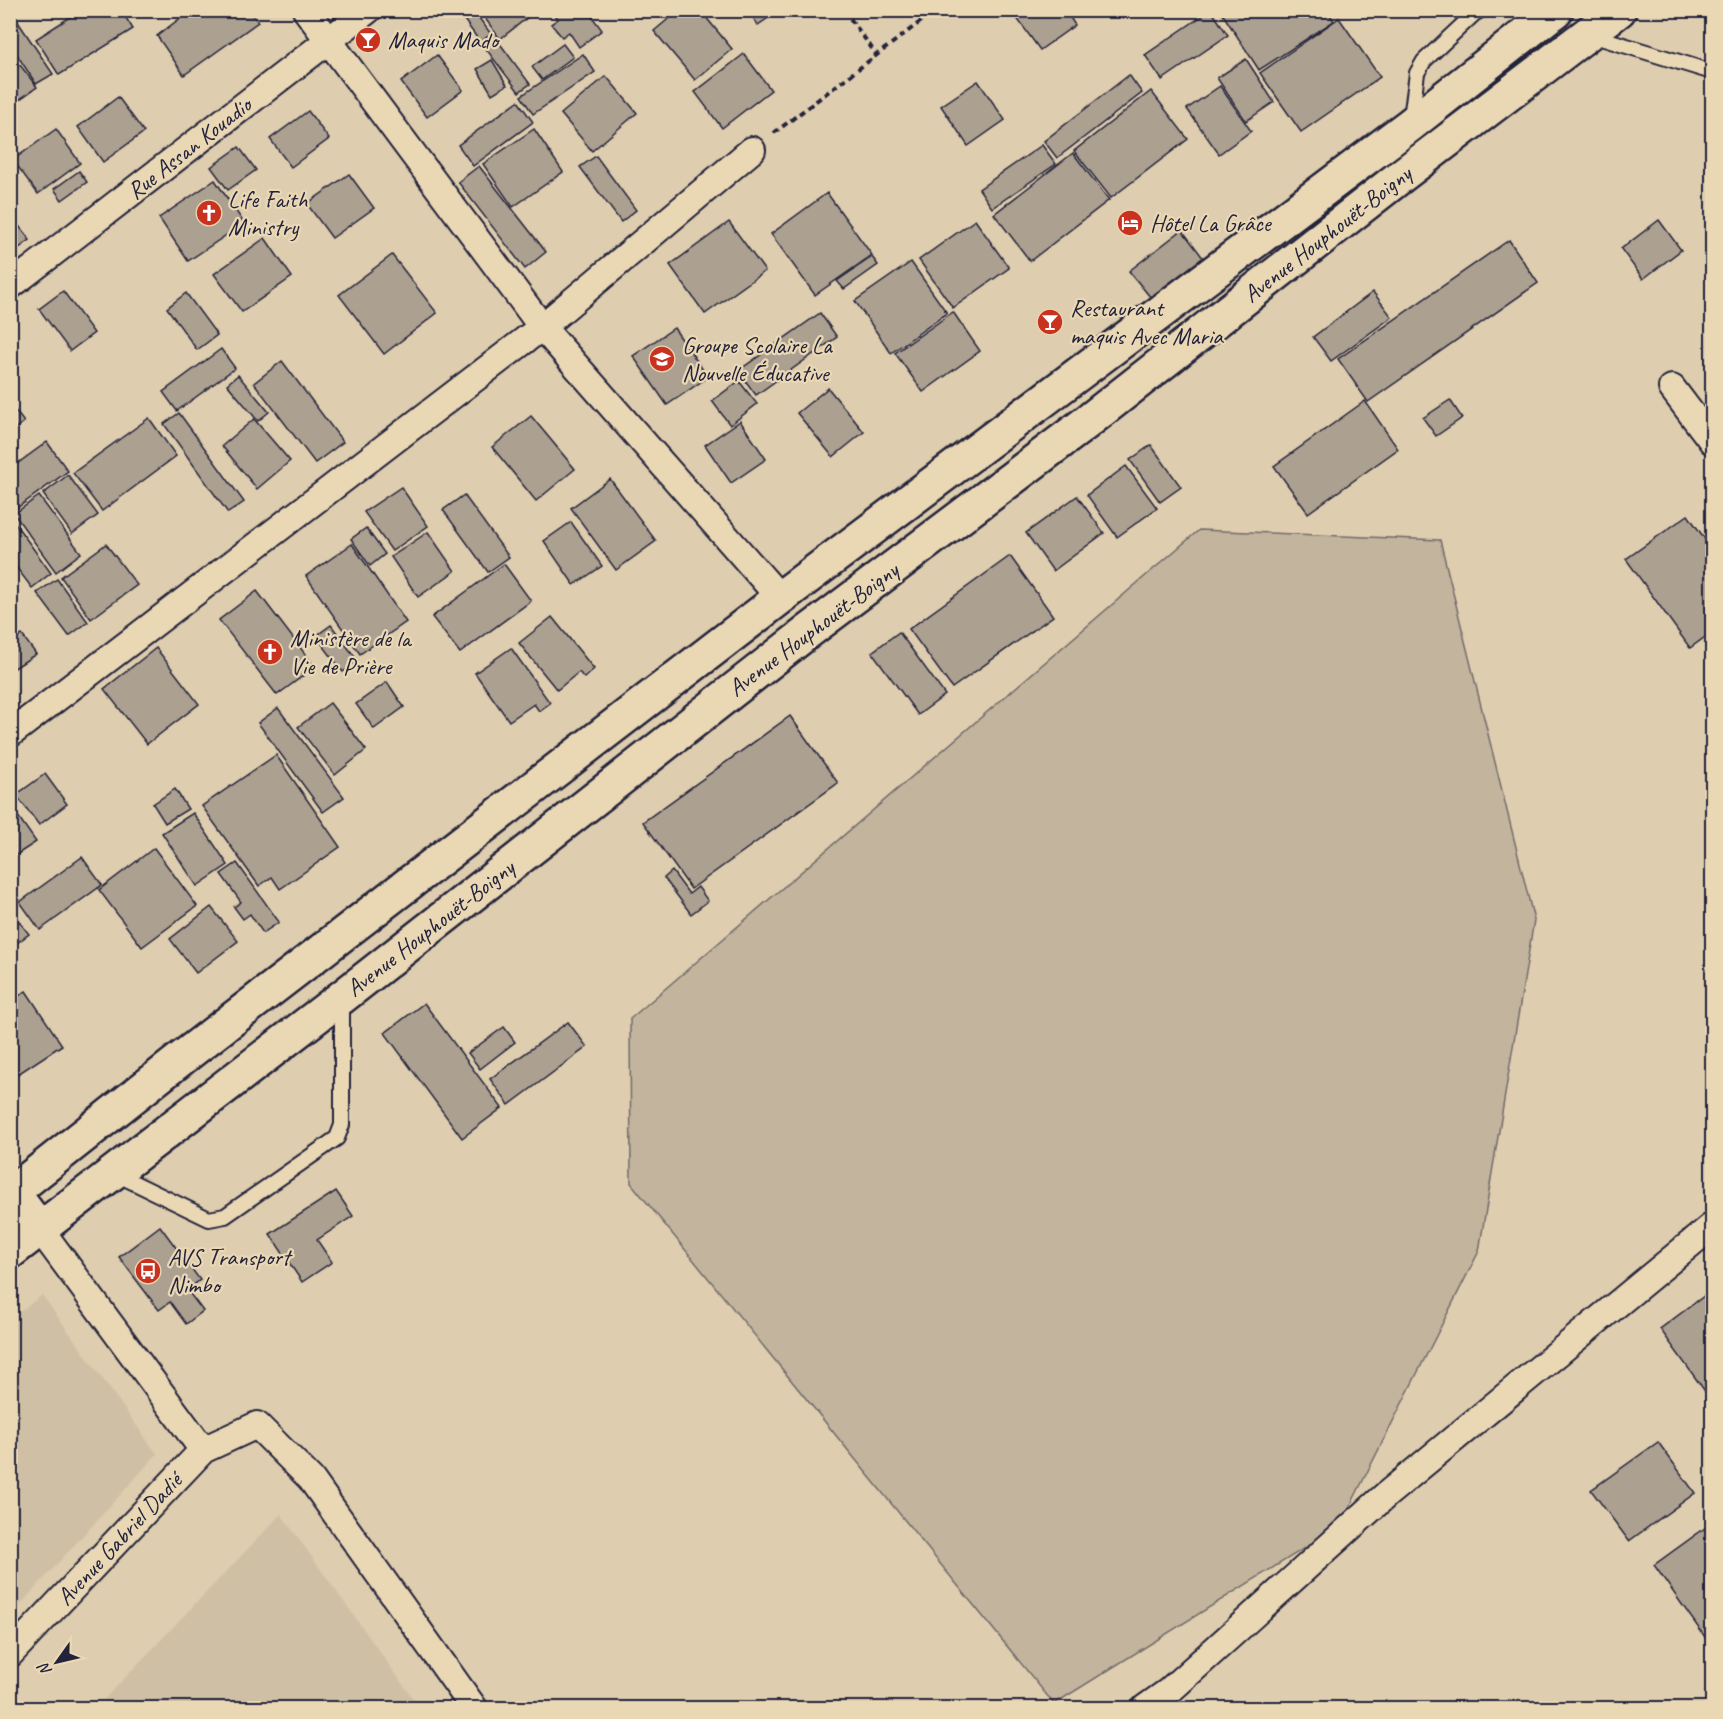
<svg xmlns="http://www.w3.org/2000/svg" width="1723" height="1719" font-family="Caveat,sans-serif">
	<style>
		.built { fill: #cfc0a5 }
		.green { fill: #c2b49d; stroke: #726b6c; stroke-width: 1.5 }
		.building { fill: #aca090; stroke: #22223b; stroke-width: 1.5 }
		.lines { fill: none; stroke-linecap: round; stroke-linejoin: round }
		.lane-casing { stroke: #22223b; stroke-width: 18 }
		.street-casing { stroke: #22223b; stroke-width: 30 }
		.secondary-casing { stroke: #22223b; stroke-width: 38 }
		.highway-casing { stroke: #22223b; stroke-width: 38 }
		.path { stroke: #22223b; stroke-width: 4; stroke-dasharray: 6 4.5; stroke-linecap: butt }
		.lane { stroke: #ead8b5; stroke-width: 14 }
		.street { stroke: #ead8b5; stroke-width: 26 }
		.secondary { stroke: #ead8b5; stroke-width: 33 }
		.highway { stroke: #ead8b5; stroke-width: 33 }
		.labels { text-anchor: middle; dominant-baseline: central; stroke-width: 4.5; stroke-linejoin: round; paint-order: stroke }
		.poi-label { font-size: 24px; fill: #22223b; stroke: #ead8b5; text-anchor: start }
		.street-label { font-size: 24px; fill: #22223b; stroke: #ead8b5 }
	</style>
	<rect width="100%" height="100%" fill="#decdae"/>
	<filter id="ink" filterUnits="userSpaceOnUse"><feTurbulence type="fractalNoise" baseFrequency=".0167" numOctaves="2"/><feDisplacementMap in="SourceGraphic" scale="12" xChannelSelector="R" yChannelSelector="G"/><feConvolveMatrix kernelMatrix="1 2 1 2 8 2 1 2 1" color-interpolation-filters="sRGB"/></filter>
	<g filter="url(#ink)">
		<g class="built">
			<path d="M42,1295L157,1454L11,1615V1319Z"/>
			<path d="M281,1514L420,1708H96Z"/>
		</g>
		<path class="green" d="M1199,530L1440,540L1534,920L1479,1251L1340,1526L1054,1704L631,1183L630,1019Z"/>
		<g class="building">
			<path d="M10,10L53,74L36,84L10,44Z"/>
			<path d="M81,10H121L133,29L59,75L36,39Z"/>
			<path d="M191,10H249L258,22L184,75L157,36Z"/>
			<path d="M457,10H473L491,34L480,42Z"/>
			<path d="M479,10H537L500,39Z"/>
			<path d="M552,10H587L602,30L579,47L569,32L562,37L551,24L558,19Z"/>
			<path d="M679,10H700L732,49L695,80L654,31Z"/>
			<path d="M748,10H780L758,25Z"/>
			<path d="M1011,10H1065L1075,25L1040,50Z"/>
			<path d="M1211,10L1228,35L1162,80L1145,55Z"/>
			<path d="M1220,10H1327L1334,21L1259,70Z"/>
			<path d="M1339,18L1380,77L1301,132L1260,73Z"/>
			<path d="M495,37L530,84L519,92L483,45Z"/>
			<path d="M563,44L573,57L542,80L532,67Z"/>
			<path d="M583,54L595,72L533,114L521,96Z"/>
			<path d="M744,54L771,90L722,128L695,92Z"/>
			<path d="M437,55L463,90L427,117L401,82Z"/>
			<path d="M1246,59L1274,102L1246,121L1217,78Z"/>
			<path d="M492,60L507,85L492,94L477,69Z"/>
			<path d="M20,65L37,87L10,106V72Z"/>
			<path d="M1129,75L1142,93L1057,158L1044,141Z"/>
			<path d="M606,76L637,113L592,151L561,114Z"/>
			<path d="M978,81L1005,120L968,146L941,106Z"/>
			<path d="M1220,86L1251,131L1219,154L1187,109Z"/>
			<path d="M1151,91L1188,139L1111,198L1074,151Z"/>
			<path d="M118,97L144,132L103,162L78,127Z"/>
			<path d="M518,101L533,122L473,166L458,145Z"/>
			<path d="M308,111L329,139L291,167L270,139Z"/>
			<path d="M56,129L80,163L38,194L13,160Z"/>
			<path d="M534,129L563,172L513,207L483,164Z"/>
			<path d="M1042,145L1056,164L992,208L979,189Z"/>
			<path d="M239,147L256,170L228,190L211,167Z"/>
			<path d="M1073,153L1109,200L1030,261L994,214Z"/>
			<path d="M596,156L636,210L621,222L580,167Z"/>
			<path d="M479,166L546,252L525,269L458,182Z"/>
			<path d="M79,171L87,182L62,200L54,189Z"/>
			<path d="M349,174L374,208L332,238L307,204Z"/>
			<path d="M215,180L244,223L188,261L159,218Z"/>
			<path d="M827,193L872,255L815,295L771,234Z"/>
			<path d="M975,220L1009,268L953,308L919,260Z"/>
			<path d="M1659,220L1681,250L1643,279L1621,249Z"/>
			<path d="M729,222L765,271L705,314L670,265Z"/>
			<path d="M19,226L30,240L15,251L10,245V232Z"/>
			<path d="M1182,230L1207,263L1155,303L1129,271Z"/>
			<path d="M265,238L292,277L242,312L214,274Z"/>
			<path d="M1509,240L1538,283L1368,402L1338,359Z"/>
			<path d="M392,255L437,313L384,354L339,295Z"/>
			<path d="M872,257L878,265L844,289L837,281Z"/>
			<path d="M911,262L947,313L891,353L855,301Z"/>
			<path d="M63,291L94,333L70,351L39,309Z"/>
			<path d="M1373,292L1392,317L1331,361L1313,337Z"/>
			<path d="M186,293L217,335L197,350L167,308Z"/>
			<path d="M953,312L980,351L923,392L895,353Z"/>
			<path d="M820,313L837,337L756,395L738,371Z"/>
			<path d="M674,328L708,377L667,405L633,356Z"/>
			<path d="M221,349L235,368L177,411L163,392Z"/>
			<path d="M282,361L343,442L315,463L254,383Z"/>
			<path d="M238,375L269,412L258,421L227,384Z"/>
			<path d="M739,381L757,404L730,425L712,401Z"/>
			<path d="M828,388L864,432L833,457L797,413Z"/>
			<path d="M1450,400L1462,418L1436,436L1423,418Z"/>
			<path d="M1365,401L1398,449L1308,513L1274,466Z"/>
			<path d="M10,404L24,422L10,432Z"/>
			<path d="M179,413L244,502L228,513L164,424Z"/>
			<path d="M531,416L575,469L536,501L492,447Z"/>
			<path d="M149,418L176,456L102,511L73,473Z"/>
			<path d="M254,419L290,461L257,489L222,446Z"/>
			<path d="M740,421L766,459L731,483L705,445Z"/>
			<path d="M47,442L68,471L10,513V469Z"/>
			<path d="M1151,445L1181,487L1160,502L1130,460Z"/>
			<path d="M1126,466L1157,508L1117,537L1087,495Z"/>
			<path d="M68,475L98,515L72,534L43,494Z"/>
			<path d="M610,479L656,541L616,570L571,508Z"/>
			<path d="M401,487L428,526L392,551L364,512Z"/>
			<path d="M464,495L509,557L488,572L443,510Z"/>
			<path d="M39,496L81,553L56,572L14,514Z"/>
			<path d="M1077,496L1104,533L1053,571L1026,533Z"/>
			<path d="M1688,515L1712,549V632L1690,648L1626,559Z"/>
			<path d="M11,518L51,573L32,588L10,559Z"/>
			<path d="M571,522L602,566L574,585L544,541Z"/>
			<path d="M366,528L385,554L370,566L351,539Z"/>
			<path d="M428,532L455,571L418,597L391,557Z"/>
			<path d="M106,544L137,585L91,619L61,577Z"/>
			<path d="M352,544L406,622L360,654L306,576Z"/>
			<path d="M1010,556L1053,616L952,688L909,629Z"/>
			<path d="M504,564L531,601L460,653L432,617Z"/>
			<path d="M57,579L88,622L69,636L37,593Z"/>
			<path d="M257,591L315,667L277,695L219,620Z"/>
			<path d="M552,617L594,669L584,678L579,672L557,690L519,643Z"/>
			<path d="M331,625L358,661L343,672L316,636Z"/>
			<path d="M899,632L945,695L918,715L872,652Z"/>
			<path d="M22,635L36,654L10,671V642Z"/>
			<path d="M156,648L199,704L147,744L104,689Z"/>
			<path d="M511,648L550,703L539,711L534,704L509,721L475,673Z"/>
			<path d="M387,682L404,707L374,729L356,704Z"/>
			<path d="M330,703L366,750L335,775L298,727Z"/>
			<path d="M278,708L344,797L323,812L258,723Z"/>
			<path d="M790,716L838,783L691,889L643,822Z"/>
			<path d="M276,755L340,847L280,889L272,877L259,886L202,806Z"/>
			<path d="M45,774L67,804L39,825L16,795Z"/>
			<path d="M175,789L188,809L165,823L153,804Z"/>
			<path d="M15,812L36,842L10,859V815Z"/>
			<path d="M193,813L228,865L197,886L162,833Z"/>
			<path d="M154,848L197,906L142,947L99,890Z"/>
			<path d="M82,857L102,885L40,930L20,902Z"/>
			<path d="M237,863L279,922L263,933L250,914L243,919L234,907L241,902L221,874Z"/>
			<path d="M672,871L689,894L698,887L708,901L691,914L664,878Z"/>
			<path d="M211,907L238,941L196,973L170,939Z"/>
			<path d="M10,910L29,934L10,948Z"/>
			<path d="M26,991L62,1045L15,1076L10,1069V1002Z"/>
			<path d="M424,1003L502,1108L462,1138L385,1033Z"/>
			<path d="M568,1022L587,1047L509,1105L490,1079Z"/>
			<path d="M504,1027L515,1042L480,1069L468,1053Z"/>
			<path d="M336,1191L353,1216L317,1240L332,1262L302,1282L270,1234Z"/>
			<path d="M160,1226L200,1280L187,1290L203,1311L186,1324L170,1302L159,1310L119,1257Z"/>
			<path d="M1712,1290V1401L1660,1329Z"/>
			<path d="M1658,1442L1695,1493L1629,1541L1591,1490Z"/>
			<path d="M1712,1523V1647L1654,1565Z"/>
		</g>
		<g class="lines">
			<g class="lane-casing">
				<g id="lane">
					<path d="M1591,35L1712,72"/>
					<path d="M1411,118L1417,73L1424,61L1474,14L1481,10"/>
					<path d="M114,1173L209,1219L225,1216L337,1138L342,1125V1002"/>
				</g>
			</g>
			<g class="street-casing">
				<g id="street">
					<path d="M306,10L542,327L780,598"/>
					<path d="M10,286L368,10"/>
					<path d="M1672,388L1712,441"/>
					<path d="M10,734L542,327L752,150"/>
					<path d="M40,1229L203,1450"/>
					<path d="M10,1654L203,1450L257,1425L311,1479L474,1708"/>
					<path d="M1145,1708L1169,1691L1386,1495L1712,1226"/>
				</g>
			</g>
			<g class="secondary-casing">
				<path id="secondary" d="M10,1189L40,1229"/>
			</g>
			<g class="highway-casing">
				<g id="highway">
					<path d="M10,1194L182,1058L780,598L1410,125L1556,10"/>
					<path d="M10,1252L342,997L809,631L1087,422L1401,176L1619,10"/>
				</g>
			</g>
			<g class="path">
				<path d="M844,10L876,54"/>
				<path d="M774,133L936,10"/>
			</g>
			<use href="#lane" class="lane"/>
			<use href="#street" class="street"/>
			<use href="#secondary" class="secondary"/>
			<use href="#highway" class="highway"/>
		</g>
	</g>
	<defs>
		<g id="bar-disc" transform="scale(1.35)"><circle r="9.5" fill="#c8321e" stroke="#ead8b5"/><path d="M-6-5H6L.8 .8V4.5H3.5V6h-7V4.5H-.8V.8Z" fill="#fff"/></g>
		<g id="church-disc" transform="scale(1.35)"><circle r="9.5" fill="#c8321e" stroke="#ead8b5"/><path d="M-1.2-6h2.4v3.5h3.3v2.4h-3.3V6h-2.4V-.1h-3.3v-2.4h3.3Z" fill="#fff"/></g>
		<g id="hotel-disc" transform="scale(1.35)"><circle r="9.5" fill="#c8321e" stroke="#ead8b5"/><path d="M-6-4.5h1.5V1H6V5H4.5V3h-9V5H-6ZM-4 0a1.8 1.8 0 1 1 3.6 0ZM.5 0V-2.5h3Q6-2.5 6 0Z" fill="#fff"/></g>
		<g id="school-disc" transform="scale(1.35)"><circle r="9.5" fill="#c8321e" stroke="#ead8b5"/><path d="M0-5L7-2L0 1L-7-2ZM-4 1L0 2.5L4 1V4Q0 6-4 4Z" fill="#fff"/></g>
		<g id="bus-disc" transform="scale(1.35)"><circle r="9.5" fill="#c8321e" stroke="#ead8b5"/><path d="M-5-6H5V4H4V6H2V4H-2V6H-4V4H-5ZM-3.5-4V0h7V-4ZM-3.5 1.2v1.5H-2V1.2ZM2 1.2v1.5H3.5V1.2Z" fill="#fff"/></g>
	</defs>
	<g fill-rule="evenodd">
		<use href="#bar-disc" x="368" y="40"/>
		<use href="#church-disc" x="209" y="213"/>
		<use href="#hotel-disc" x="1130" y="223"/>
		<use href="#bar-disc" x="1050" y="322"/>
		<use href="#school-disc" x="662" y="359"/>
		<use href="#church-disc" x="270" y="652"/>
		<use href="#bus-disc" x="148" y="1271"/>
	</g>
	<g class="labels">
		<g class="poi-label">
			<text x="388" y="40">Maquis Mado</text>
			<text x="228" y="199">Life Faith<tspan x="228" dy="28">Ministry</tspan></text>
			<text x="1150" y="223">Hôtel La Grâce</text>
			<text x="1070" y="308">Restaurant<tspan x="1070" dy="28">maquis Avec Maria</tspan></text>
			<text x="682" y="345">Groupe Scolaire La<tspan x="682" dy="28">Nouvelle Éducative</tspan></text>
			<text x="290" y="638">Ministère de la<tspan x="290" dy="28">Vie de Prière</tspan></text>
			<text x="168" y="1257">AVS Transport<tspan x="168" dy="28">Nimbo</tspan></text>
		</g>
		<g class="street-label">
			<text transform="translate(189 148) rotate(-38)">Rue Assan Kouadio</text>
			<text transform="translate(1327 234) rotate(-38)">Avenue Houphouët-Boigny</text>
			<text transform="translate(813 629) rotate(-37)">Avenue Houphouët-Boigny</text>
			<text transform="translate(430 928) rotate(-38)">Avenue Houphouët-Boigny</text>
			<text transform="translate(119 1539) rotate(-47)">Avenue Gabriel Dadié</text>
		</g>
	</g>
	<rect width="1723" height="1719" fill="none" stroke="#ead8b5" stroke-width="36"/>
	<rect x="18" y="18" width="1687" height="1683" fill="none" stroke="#22223b" stroke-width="2" filter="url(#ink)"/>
	<g transform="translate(57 1662) rotate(236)" stroke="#ead8b5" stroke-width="4.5" paint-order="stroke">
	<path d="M0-4.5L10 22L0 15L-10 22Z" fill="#22223b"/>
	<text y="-9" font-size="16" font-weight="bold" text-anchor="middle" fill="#22223b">N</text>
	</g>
</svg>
